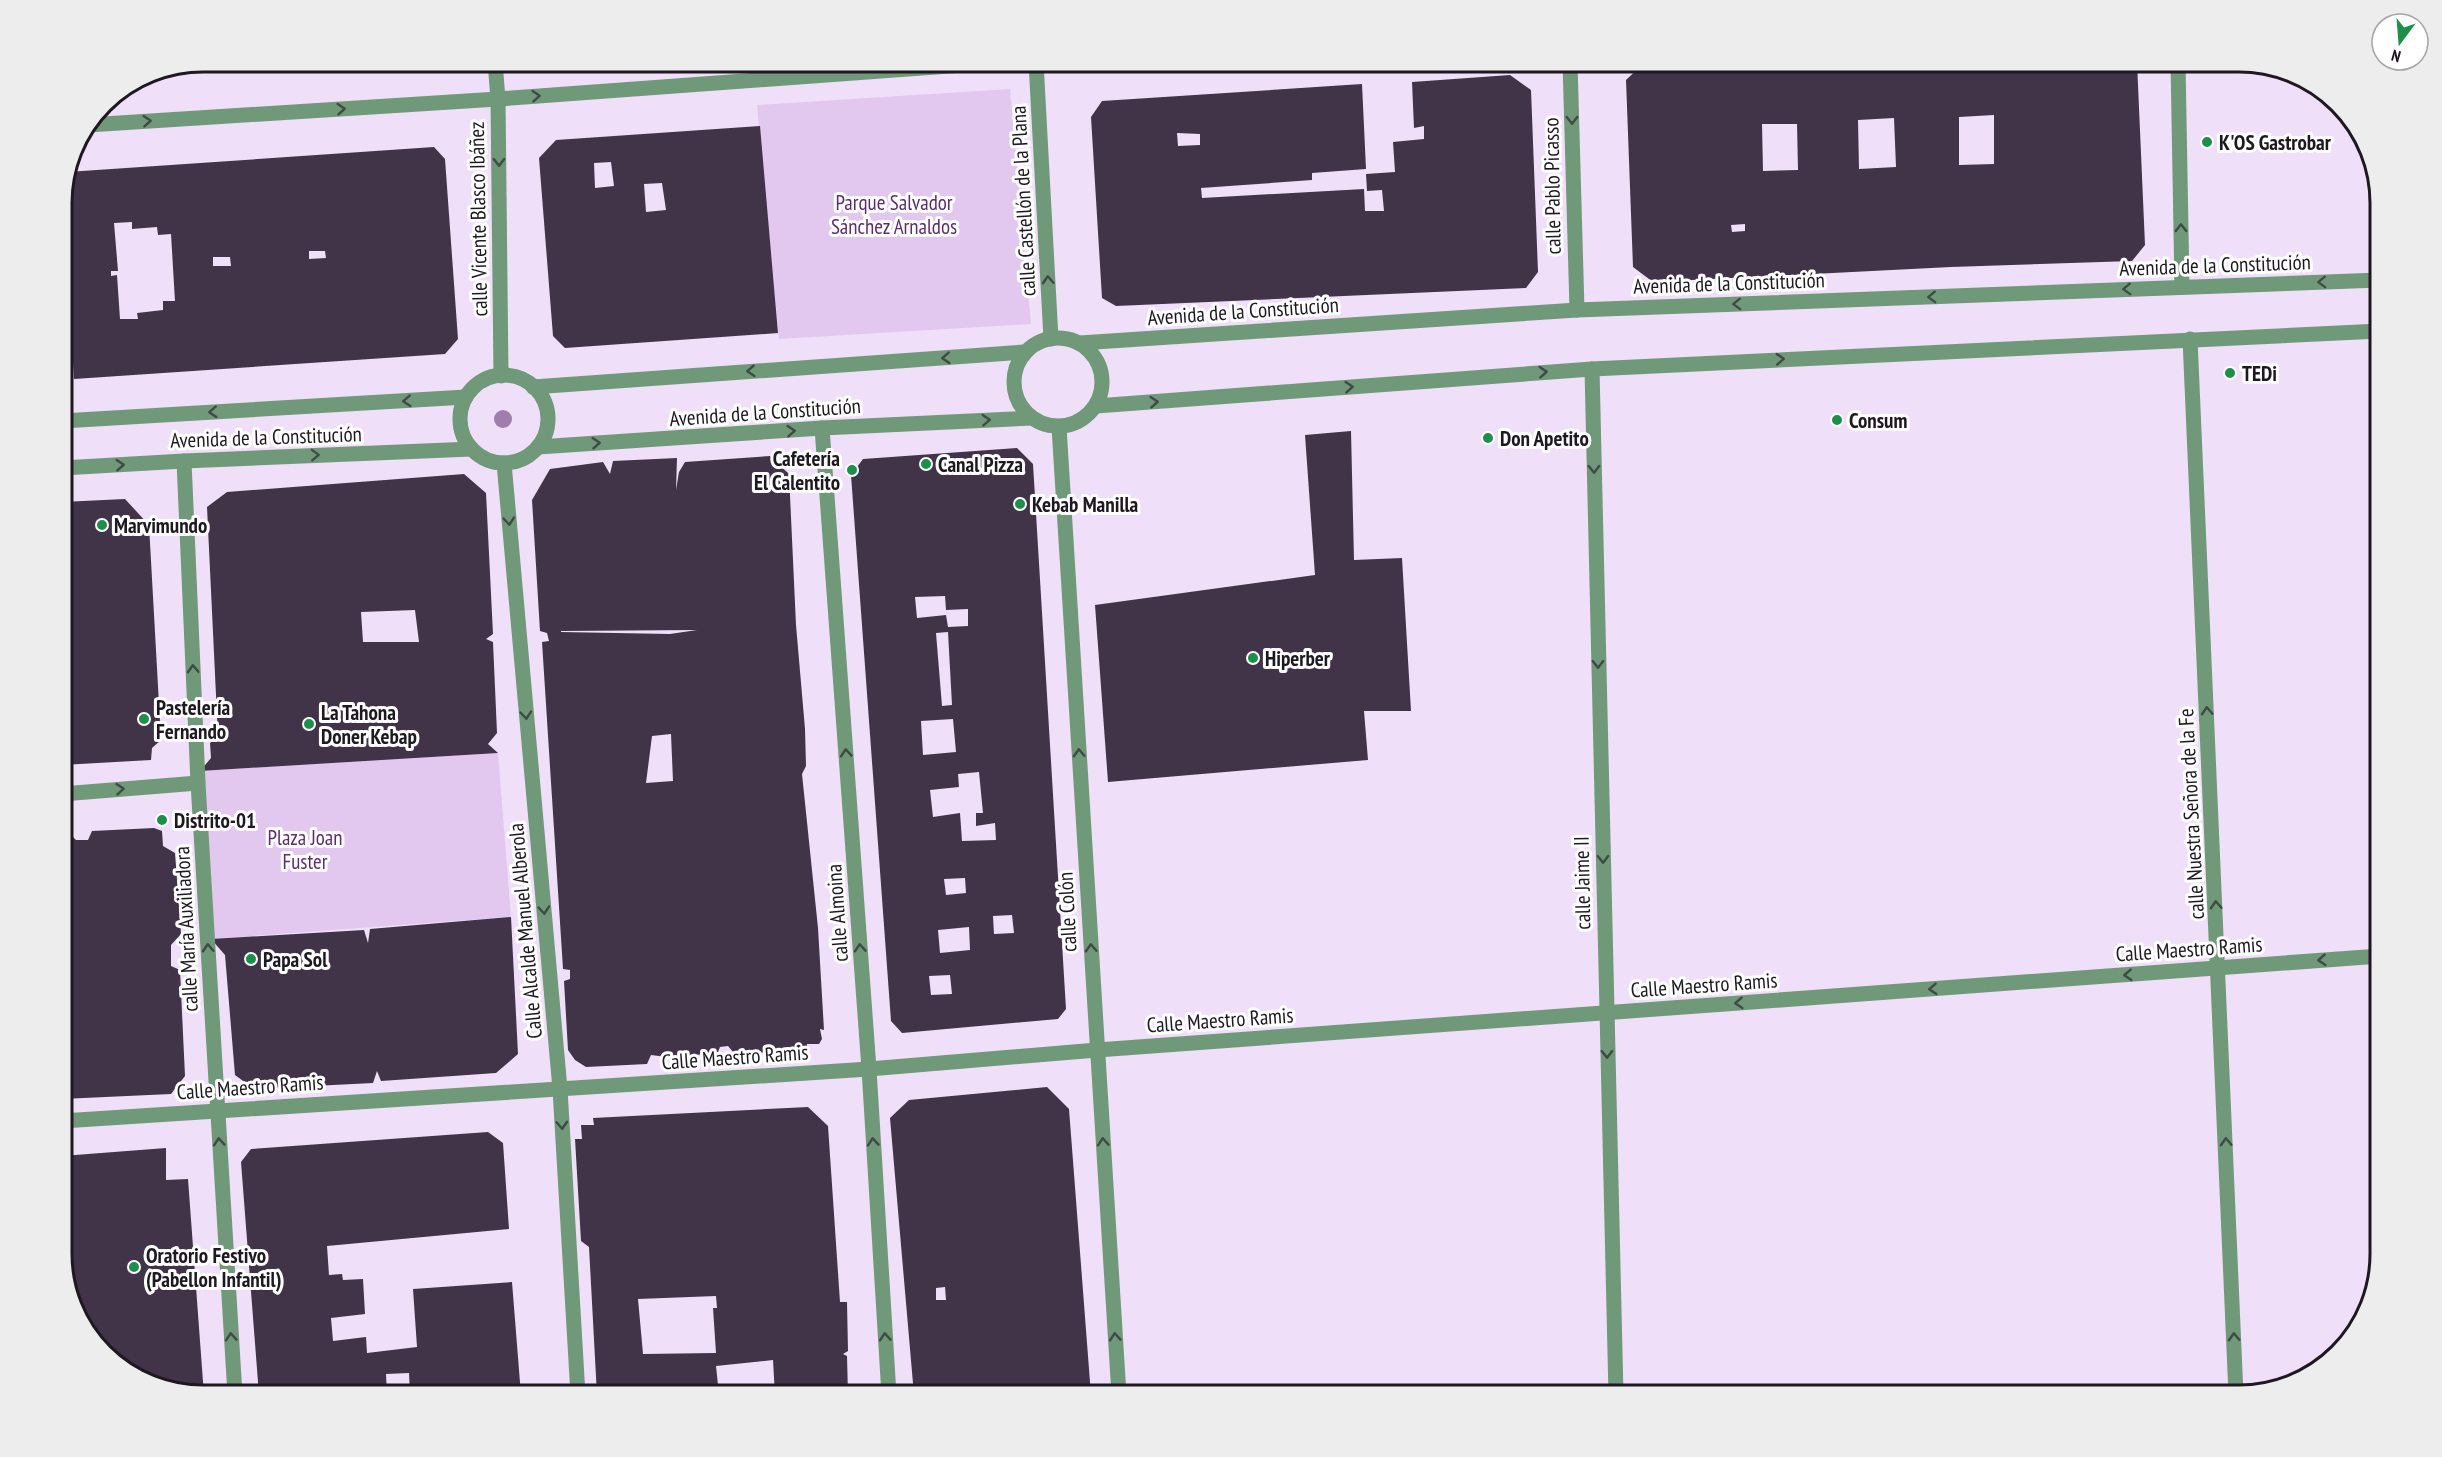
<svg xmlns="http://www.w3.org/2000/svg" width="2442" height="1457" font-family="'PT Sans Narrow',sans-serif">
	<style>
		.green { fill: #e2c8ef }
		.building { fill: #423448; fill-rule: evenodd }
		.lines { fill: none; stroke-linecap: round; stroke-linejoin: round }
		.minor { stroke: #6f9978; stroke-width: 15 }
		.tertiary { stroke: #6f9978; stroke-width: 15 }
		.tree { fill: #9f7dad }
		.oneway { stroke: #3e4c43 }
		.poi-dot { fill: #1c8f49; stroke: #fff; stroke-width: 2 }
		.labels { text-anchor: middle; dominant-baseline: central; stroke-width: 6; stroke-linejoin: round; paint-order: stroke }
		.poi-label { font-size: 21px; font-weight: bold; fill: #1e1820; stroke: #fff; text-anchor: start }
		.street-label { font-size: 21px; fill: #1e1820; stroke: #fff }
		.park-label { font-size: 21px; fill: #5c2c70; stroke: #fff }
		.rim { fill: none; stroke: #1e1820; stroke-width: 3 }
	</style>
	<rect width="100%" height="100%" fill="#f0dff8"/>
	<g class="green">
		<path d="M1010,89L1031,324L779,339L757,105Z"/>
		<path d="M498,753L511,917L211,939L200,771Z"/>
		<path d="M62,1225H70L76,1310L62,1263Z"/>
	</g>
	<g class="building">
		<path d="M1708,62H2137L2145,245L2132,261L1951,267L1653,282L1633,267L1626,80L1643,64ZM1994,115V164L1959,165V117ZM1894,118L1896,167L1859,169L1858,120ZM1762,124H1797L1798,170L1763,171ZM1745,224V231L1732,232L1731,225Z"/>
		<path d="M1510,75L1531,90L1538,272L1526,288L1116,306L1102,298L1091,117L1102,101L1362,84L1366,169L1312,173V180L1201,188L1202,198L1364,189L1365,211H1384L1382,190L1367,191L1366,174L1395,172L1393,142L1424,139V126L1414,128L1412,82ZM1177,133L1200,134V145L1178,146Z"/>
		<path d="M760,126L778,333L565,348L553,336L539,158L556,140ZM611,162L614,186L595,188L594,163ZM662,183L666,210L646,212L644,184Z"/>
		<path d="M434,147L445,159L458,339L445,354L74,379L63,191L67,172ZM132,222V229L157,227L158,235L171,234L175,301H163V310L137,313L138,319H120L117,275L111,276V271H118L114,223ZM309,251H325L326,258L309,259ZM213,257H230L231,266H213Z"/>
		<path d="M1351,431L1354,560L1402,558L1411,711H1364L1368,760L1108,782L1095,605L1315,575L1305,435Z"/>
		<path d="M1017,448L1033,464L1066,1009L1058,1019L902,1033L891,1021L851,475L863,459ZM945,596L946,610L968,609V626L948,627L946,615L917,618L915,597ZM948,632L952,705L942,706L936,633ZM953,719L956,752L923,755L921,721ZM979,772L983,813H976V826L995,823L996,840L962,841L960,813L933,817L930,790L959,787L958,774ZM965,878L966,893L946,895L944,879ZM1012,915L1014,933L994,934L993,916ZM969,927L970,950L940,953L938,930ZM950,975L952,994L931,995L929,976Z"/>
		<path d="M770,456L789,474L796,625L805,729L806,766L802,774L818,928L824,1030L820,1029L822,1039L819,1044H807V1052L734,1053L728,1046L720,1047L718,1052L674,1058L651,1055L647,1064L586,1067L575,1060L568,1050L564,981L570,979V970L563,969L542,642L549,641L547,633L540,631L532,500L550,469L603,462L610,474L613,461L677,458L676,490L679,472L685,462ZM697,630L670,634L561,632V631ZM671,734L673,781L646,783L652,736Z"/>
		<path d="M464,474L486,493L493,634L486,639L493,642L497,733L488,744L498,753L200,771L211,758L210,743L218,737L207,507L227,492ZM415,610L419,642H363L361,612Z"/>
		<path d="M125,499L149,525L161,740L152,748L151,760L62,765V502Z"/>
		<path d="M154,828L162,831L163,846L175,853L181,934L171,945V966L180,970L185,1076L171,1094L62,1099V831H67L76,840H88L92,831Z"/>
		<path d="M511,917L518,1054L496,1073L381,1081L377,1071L373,1083L254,1089L235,1075L225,955L211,939L364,930L368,943L370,929Z"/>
		<path d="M1047,1087L1069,1109L1091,1395H914L890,1118L909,1100ZM945,1287L946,1300H936V1288Z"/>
		<path d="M808,1107L828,1126L840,1302H847L848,1351L843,1354L847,1356L848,1395H775L773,1360L716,1366L718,1385L711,1386V1395H597L589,1247L581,1241L575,1139H582L581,1125H594L593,1118ZM716,1296L717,1308H713L716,1353L643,1354L638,1299Z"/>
		<path d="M488,1132L503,1143L509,1229L327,1246L329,1275L342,1274L343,1280L363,1279L365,1314L331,1318L333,1341L366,1337L367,1353L417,1347L413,1289L512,1282L521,1395H410L409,1373L386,1374L387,1395H259L241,1162L251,1149Z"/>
		<path d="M166,1148V1180L188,1179L204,1395L132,1376L81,1325L76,1310L70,1225H62V1156Z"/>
	</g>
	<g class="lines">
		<g class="minor">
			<path d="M495,62L498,99L501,376"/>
			<path d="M1036,62L1051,339"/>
			<path d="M1570,62L1577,310"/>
			<path d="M2178,62L2182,287"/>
			<path d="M88,125L498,99L1004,62"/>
			<path d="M2190,339L2236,1395"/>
			<path d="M1592,369L1616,1395"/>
			<path d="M1059,427L1119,1395"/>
			<path d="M822,428L869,1069L889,1395"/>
			<path d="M184,461L198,783L235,1395"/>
			<path d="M504,463L560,1089L578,1395"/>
			<path d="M62,794L198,783"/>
			<path d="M62,1121L869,1069L1097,1050L2380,956"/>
		</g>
		<g class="tertiary">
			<circle cx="1058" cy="382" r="44"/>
			<path d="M1080,343L1577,310L2380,280"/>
			<circle cx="504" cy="419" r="44"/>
			<path d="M533,387L1025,352"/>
			<path d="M1096,406L1592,369L2380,331"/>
			<path d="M62,421L466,397"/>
			<path d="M538,447L822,428L1032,418"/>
			<path d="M62,468L184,461L472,449"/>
		</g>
	</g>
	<circle class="tree" cx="503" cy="419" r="9"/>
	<defs><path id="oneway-chevron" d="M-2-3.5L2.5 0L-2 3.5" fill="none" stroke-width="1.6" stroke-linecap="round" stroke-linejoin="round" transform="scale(1.5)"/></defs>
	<g class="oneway">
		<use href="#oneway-chevron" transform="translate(536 96) rotate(-4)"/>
		<use href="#oneway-chevron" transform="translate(341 109) rotate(-4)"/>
		<use href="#oneway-chevron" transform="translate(1572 120) rotate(89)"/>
		<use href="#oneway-chevron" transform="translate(147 121) rotate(-4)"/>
		<use href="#oneway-chevron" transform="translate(499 162) rotate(89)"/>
		<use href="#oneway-chevron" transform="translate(2181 228) rotate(-91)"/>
		<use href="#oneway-chevron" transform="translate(1048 280) rotate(-93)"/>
		<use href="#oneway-chevron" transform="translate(2322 282) rotate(178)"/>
		<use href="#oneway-chevron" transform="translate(2127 289) rotate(178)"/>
		<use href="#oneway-chevron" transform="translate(1932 297) rotate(178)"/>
		<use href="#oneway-chevron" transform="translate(1737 304) rotate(178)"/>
		<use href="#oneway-chevron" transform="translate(946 358) rotate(176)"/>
		<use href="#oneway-chevron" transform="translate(1780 359) rotate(-3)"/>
		<use href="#oneway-chevron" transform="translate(751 371) rotate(176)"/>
		<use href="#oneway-chevron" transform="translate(1543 372) rotate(-4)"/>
		<use href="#oneway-chevron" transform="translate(1349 387) rotate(-4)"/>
		<use href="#oneway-chevron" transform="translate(407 401) rotate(177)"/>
		<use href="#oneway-chevron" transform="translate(1154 402) rotate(-4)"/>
		<use href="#oneway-chevron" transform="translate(213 412) rotate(177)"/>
		<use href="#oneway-chevron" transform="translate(986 420) rotate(-3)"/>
		<use href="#oneway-chevron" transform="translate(791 431) rotate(-4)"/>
		<use href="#oneway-chevron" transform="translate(596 443) rotate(-4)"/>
		<use href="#oneway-chevron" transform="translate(315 455) rotate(-2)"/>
		<use href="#oneway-chevron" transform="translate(120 465) rotate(-4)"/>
		<use href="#oneway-chevron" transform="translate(1594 469) rotate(89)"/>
		<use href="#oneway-chevron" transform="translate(509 521) rotate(85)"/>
		<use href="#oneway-chevron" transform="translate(1598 664) rotate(89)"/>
		<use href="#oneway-chevron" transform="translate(193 669) rotate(-93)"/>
		<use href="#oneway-chevron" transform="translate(2207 711) rotate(-93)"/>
		<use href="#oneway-chevron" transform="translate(526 715) rotate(85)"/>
		<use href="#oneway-chevron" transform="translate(846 753) rotate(-94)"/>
		<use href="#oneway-chevron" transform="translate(1079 753) rotate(-93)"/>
		<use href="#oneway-chevron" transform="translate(120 789) rotate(-5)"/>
		<use href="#oneway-chevron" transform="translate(1603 859) rotate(89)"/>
		<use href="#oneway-chevron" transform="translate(2216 905) rotate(-93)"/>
		<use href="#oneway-chevron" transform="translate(544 910) rotate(85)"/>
		<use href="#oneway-chevron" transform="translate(208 948) rotate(-93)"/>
		<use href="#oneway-chevron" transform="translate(860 948) rotate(-94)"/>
		<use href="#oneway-chevron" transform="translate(1091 948) rotate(-93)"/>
		<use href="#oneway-chevron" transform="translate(2322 960) rotate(176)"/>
		<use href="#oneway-chevron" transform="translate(2128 975) rotate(176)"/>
		<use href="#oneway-chevron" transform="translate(1933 989) rotate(176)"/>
		<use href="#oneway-chevron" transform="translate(1739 1003) rotate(176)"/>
		<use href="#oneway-chevron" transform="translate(1607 1054) rotate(89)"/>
		<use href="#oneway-chevron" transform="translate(562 1125) rotate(87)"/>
		<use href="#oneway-chevron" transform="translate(219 1142) rotate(-94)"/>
		<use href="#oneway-chevron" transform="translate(873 1142) rotate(-94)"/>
		<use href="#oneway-chevron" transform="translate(1103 1142) rotate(-94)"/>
		<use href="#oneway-chevron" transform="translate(2226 1142) rotate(-92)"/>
		<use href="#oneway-chevron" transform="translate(231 1337) rotate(-94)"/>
		<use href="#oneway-chevron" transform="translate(885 1337) rotate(-94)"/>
		<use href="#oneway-chevron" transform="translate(1115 1337) rotate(-94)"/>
		<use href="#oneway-chevron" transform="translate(2234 1337) rotate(-92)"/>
	</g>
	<g class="poi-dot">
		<circle cx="2207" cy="142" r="6"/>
		<circle cx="2230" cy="373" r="6"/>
		<circle cx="1837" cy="420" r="6"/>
		<circle cx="1488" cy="438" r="6"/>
		<circle cx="926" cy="464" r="6"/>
		<circle cx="852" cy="470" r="6"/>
		<circle cx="1020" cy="504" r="6"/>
		<circle cx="102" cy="525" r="6"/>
		<circle cx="1253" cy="658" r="6"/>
		<circle cx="144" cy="719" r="6"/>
		<circle cx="309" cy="724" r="6"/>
		<circle cx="162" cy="820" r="6"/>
		<circle cx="251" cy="959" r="6"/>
		<circle cx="134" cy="1267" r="6"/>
	</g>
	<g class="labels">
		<g class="poi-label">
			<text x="2219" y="142">K'OS Gastrobar</text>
			<text x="2242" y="373">TEDi</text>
			<text x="1849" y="420">Consum</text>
			<text x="1500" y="438">Don Apetito</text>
			<text x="840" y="458" text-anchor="end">Cafetería<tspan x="840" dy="24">El Calentito</tspan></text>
			<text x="938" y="464">Canal Pizza</text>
			<text x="1032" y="504">Kebab Manilla</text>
			<text x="114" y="525">Marvimundo</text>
			<text x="1265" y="658">Hiperber</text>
			<text x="156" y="707">Pastelería<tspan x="156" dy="24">Fernando</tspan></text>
			<text x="321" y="712">La Tahona<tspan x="321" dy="24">Doner Kebap</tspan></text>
			<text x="174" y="820">Distrito-01</text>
			<text x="263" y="959">Papa Sol</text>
			<text x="146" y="1255">Oratorio Festivo<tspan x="146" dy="24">(Pabellon Infantil)</tspan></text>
		</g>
		<g class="street-label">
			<text transform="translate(1552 186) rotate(-91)">calle Pablo Picasso</text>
			<text transform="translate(1023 201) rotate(-93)">calle Castellón de la Plana</text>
			<text transform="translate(478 219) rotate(-91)">calle Vicente Blasco Ibáñez</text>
			<text transform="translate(2215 265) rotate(-2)">Avenida de la Constitución</text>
			<text transform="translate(1729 283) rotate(-2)">Avenida de la Constitución</text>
			<text transform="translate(1243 311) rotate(-4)">Avenida de la Constitución</text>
			<text transform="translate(765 412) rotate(-4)">Avenida de la Constitución</text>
			<text transform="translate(266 437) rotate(-2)">Avenida de la Constitución</text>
			<text transform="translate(2191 814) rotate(-93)">calle Nuestra Señora de la Fe</text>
			<text transform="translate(1582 883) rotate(-91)">calle Jaime II</text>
			<text transform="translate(1067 912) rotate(-93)">calle Colón</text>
			<text transform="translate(837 913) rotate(-94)">calle Almoina</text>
			<text transform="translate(186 929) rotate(-93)">calle María Auxiliadora</text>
			<text transform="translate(525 931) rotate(-95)">Calle Alcalde Manuel Alberola</text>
			<text transform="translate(2189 949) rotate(-4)">Calle Maestro Ramis</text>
			<text transform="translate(1704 985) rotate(-4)">Calle Maestro Ramis</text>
			<text transform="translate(1220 1020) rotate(-4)">Calle Maestro Ramis</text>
			<text transform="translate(735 1057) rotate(-4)">Calle Maestro Ramis</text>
			<text transform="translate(250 1087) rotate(-4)">Calle Maestro Ramis</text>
		</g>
		<g class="park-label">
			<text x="894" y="202">Parque Salvador<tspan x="894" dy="24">Sánchez Arnaldos</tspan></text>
			<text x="305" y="837">Plaza Joan<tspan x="305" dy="24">Fuster</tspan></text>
		</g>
	</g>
	<path d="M0 0H2442V1457H0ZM203 72H2239A131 131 0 0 1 2370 203V1254A131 131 0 0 1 2239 1385H203A131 131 0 0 1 72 1254V203A131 131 0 0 1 203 72Z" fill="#ededed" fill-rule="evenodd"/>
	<path class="rim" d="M203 72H2239A131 131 0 0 1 2370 203V1254A131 131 0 0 1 2239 1385H203A131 131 0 0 1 72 1254V203A131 131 0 0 1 203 72Z"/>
	<g transform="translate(2400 42) rotate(196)"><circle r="28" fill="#ffffff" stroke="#a5a3a6" stroke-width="1.5"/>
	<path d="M0-4.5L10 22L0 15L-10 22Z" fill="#1c8f49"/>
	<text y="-9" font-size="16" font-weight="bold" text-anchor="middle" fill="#1e1820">N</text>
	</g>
</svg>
